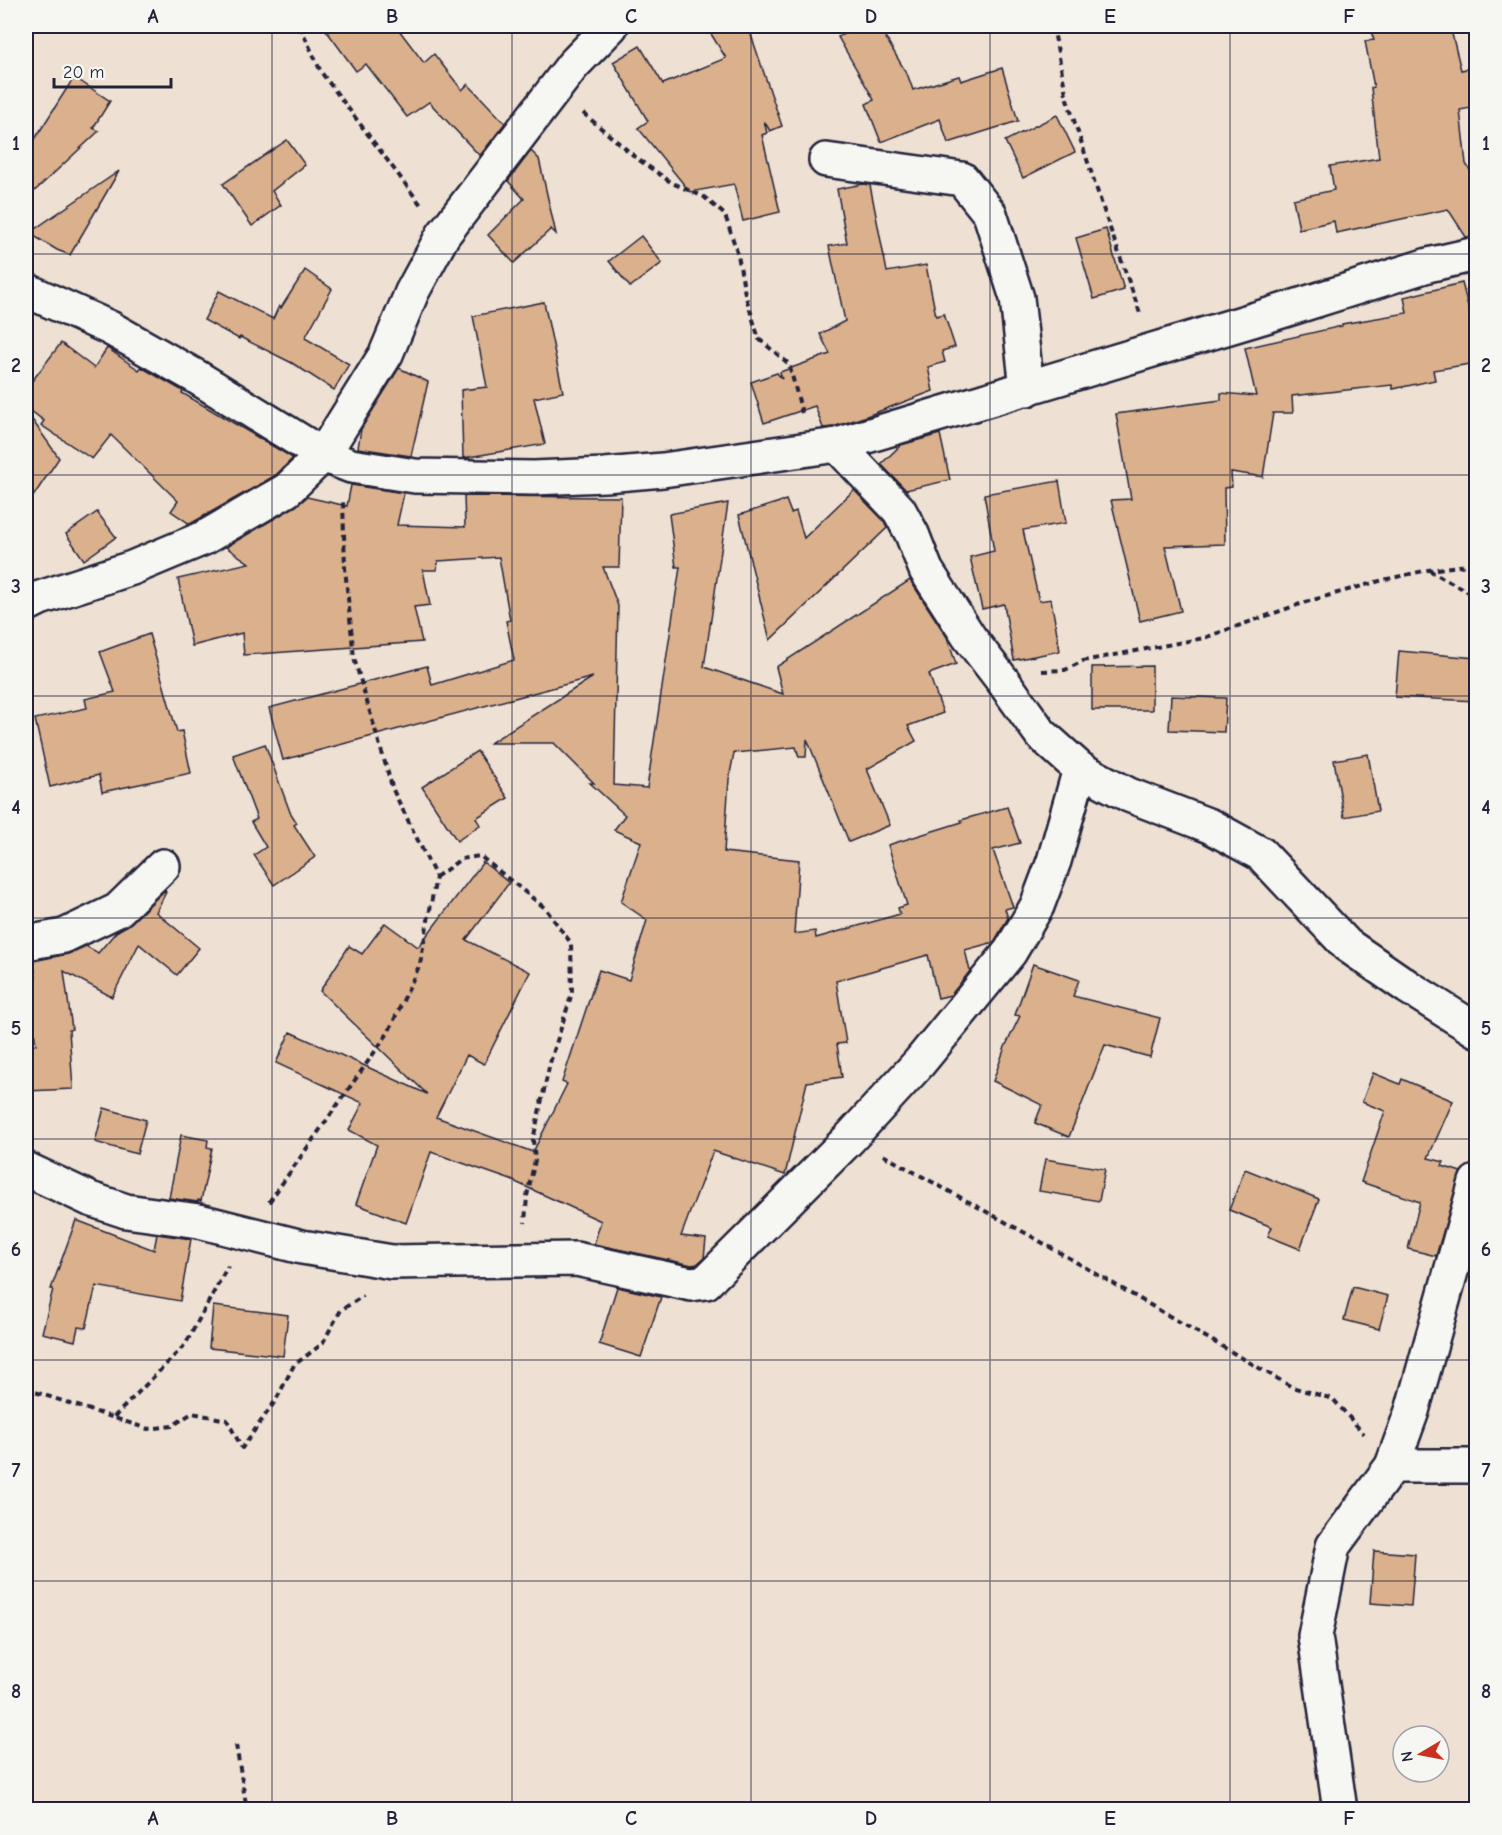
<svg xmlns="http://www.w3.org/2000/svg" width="1502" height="1835" font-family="'Comic Neue',sans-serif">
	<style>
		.building { fill: #dbb08c; stroke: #22223b; stroke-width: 1.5 }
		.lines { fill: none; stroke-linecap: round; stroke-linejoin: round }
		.minor-casing { stroke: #22223b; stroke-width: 38 }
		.path { stroke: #22223b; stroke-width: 4; stroke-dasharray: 6 4.5; stroke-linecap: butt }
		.minor { stroke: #f6f6f2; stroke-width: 33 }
		.grid { fill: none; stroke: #22223b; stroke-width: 1.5; stroke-opacity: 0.55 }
		.neatline { fill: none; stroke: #22223b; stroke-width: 2 }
		.grid-label { font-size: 20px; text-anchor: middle; font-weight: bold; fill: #22223b }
	</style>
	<rect width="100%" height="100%" fill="#eee1d3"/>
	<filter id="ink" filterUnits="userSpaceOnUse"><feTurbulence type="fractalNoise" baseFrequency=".0167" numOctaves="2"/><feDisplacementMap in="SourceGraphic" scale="12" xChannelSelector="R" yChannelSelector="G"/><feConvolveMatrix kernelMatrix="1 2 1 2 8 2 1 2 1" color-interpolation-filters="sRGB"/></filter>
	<g filter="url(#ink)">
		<g class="building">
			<path d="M323,26H396L424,63L434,54L462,90L468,84L505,123L482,153L479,155L429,102L407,117L366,64L356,71Z"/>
			<path d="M706,26H748L782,126L770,131L764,121L767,133L762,135L780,212L743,221L734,184L690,192L638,128L648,121L613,62L640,46L663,84L726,58Z"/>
			<path d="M858,26H879L908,76L913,90L959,76L961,81L1002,68L1018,121L948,143L940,119L881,142L866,104L874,100L838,37Z"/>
			<path d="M1369,26H1450L1461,70L1476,67V107L1460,110L1466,164L1476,179V236L1466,237L1448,209L1336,233L1334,221L1299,229L1293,199L1334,190L1330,166L1379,158L1371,88L1374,87L1365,41L1374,40Z"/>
			<path d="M74,77L110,101L93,128L99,131L26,199V153Z"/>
			<path d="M1057,115L1075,152L1023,178L1005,141Z"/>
			<path d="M287,140L305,165L272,191L281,205L252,226L223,184Z"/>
			<path d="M531,151L539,159L556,234L551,229L514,263L488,235L524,199L508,181Z"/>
			<path d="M119,171L70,255L57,250L29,233Z"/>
			<path d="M863,184L870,185L887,272L926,265L936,316L944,314L955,347L942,351L945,362L928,367L933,391L864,417L833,427L823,428L815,406L764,423L751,382L777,373L782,379L780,372L830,354L820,334L845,321L829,246L847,243L837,189Z"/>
			<path d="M1106,229L1124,290L1094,299L1076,238Z"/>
			<path d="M641,236L662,263L630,287L609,261Z"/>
			<path d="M305,270L332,289L305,338L349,364L334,390L292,363L240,337L239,339L204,320L219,291L273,319L279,306L281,308Z"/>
			<path d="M1462,283L1470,314L1476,313V363L1433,370L1435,380L1393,389L1392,385L1292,396L1293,413H1273L1263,477L1231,472L1232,487L1224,488L1225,544L1165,546L1181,611L1140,621L1111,500L1131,499L1116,414L1221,400V393L1256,396L1245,348L1342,326V324L1407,313L1404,297Z"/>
			<path d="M544,302L563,392L534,398L545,444L463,458L461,390L487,387L473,316Z"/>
			<path d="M61,343L94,368L107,348L139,370L141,367L183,391L182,393L293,458L276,475L190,524L171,511L178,501L111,435L92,459L41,425L44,421L26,407V389Z"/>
			<path d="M399,368L428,382L411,456L358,448L361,429Z"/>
			<path d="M26,411L59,458L26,507Z"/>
			<path d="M940,434L950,480L906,490L881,464L901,445Z"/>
			<path d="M1059,481L1066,523L1023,530L1039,601L1051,599L1060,651L1014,660L1004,604L982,609L970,557L994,551L984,494Z"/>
			<path d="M351,485L404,493L397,525L465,527L464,496L621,497L619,567H603L618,606L614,785L647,788L680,567H676L669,514L728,503L704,667L783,694L776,667L910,580L947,637L956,664L929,674L943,713L908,726L916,741L867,769L890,825L849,842L807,739L806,757H799L796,747L734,753L729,779L724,852L799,860L794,934L815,931L816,938L900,914L898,908L907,905L888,845L962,822L961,820L1007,807L1020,843L993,850L1013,907L1005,909L1008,918L994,942L965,950L970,971L951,995L938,998L928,955L836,981L846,1043L837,1044L842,1077L807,1082L785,1175L713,1151L681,1236L706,1239L704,1258L697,1264L692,1265L594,1244L601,1221L511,1180L431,1152L406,1223L356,1204L377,1145L349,1130L363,1103L276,1063L290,1032L427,1094L320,991L349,946L362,954L385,923L418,947L483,862L509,883L466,940L530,972L484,1064L467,1055L436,1117L533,1152L567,1084L562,1082L599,970L629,980L647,920L621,902L641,842L614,830L625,815L590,783H594L554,743H490L593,677L283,760L269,708L427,666L432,685L514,660L506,621L510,620L499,557L438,561L437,570H423L430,605L414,607L422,642L244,655L242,633L192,646L178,579L249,563L226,547L296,506L307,497L347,506Z"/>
			<path d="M854,490L884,521L887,528L770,640L739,515L786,500L791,513L796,511L804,538Z"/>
			<path d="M97,512L116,537L84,560L66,534Z"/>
			<path d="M149,634L177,732L182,731L191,773L102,792L99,775L50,787L35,719L87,708L85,699L115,692L100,652Z"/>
			<path d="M1399,651L1476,658V701L1395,697Z"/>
			<path d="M1152,666V710H1092V667Z"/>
			<path d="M1171,696L1226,698L1224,732L1169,730Z"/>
			<path d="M265,744L290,812L297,823L294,825L315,857L274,885L254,855L266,847L251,822L257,819L233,755Z"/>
			<path d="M477,751L508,798L476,818L480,825L457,841L422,787Z"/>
			<path d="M1368,754L1378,811L1344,817L1334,760Z"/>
			<path d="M164,891L166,892L156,912L199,948L177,975L139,944L112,997L64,971L72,1029L69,1030L73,1089L26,1091V1045L36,1044L26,980L36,978L33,961L68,954L86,946L98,953L116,932L131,923Z"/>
			<path d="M1033,964L1079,980L1073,996L1160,1018L1150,1057L1105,1045L1069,1137L1035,1123L1042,1105L993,1081L1005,1047L1020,1016L1015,1015Z"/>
			<path d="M1373,1073L1400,1084L1402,1079L1453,1101L1428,1158L1444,1162L1442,1166L1461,1172L1436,1256L1408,1249L1420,1202L1361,1182L1385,1111L1362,1102Z"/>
			<path d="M104,1108L146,1120L137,1154L95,1142Z"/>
			<path d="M181,1135L208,1140L207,1147L212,1148L201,1201L198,1200V1202L169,1198Z"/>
			<path d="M1045,1159L1105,1169L1099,1201L1039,1191Z"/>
			<path d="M1245,1169L1319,1199L1300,1249L1268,1236L1272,1227L1229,1210Z"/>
			<path d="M76,1220L154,1250L157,1234L191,1239L180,1301L96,1286L86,1328L78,1327L75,1341L42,1333L53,1289H51Z"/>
			<path d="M617,1287L661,1297L641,1357L599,1344Z"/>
			<path d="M1353,1287L1388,1296L1379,1329L1344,1320Z"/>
			<path d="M213,1306L288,1315L283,1356L209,1348Z"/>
			<path d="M1374,1551L1415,1554L1411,1606L1370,1603Z"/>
		</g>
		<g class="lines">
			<g class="minor-casing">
				<g id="minor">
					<path d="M826,160L962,179L990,214L1017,298L1027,389"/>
					<path d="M26,290L110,328L195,376L323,455L351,466L415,476L534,478L605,475L663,470L837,445L1269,315L1428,265L1476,254"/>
					<path d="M837,445L899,510L912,534L926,570L969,637L1003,681L1041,734L1080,769L1129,795L1210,826L1261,854L1347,945L1408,987L1476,1030"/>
					<path d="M26,605L40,598L132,568L204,538L287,490L323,455L386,354L412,292L443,235L573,65L611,26"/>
					<path d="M26,943L64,936L118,910L163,866"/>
					<path d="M26,1169L90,1199L126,1211L199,1221L302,1247L392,1262L576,1259L691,1284L706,1282L850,1138L919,1063L1010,952L1037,906L1054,861L1080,769"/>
					<path d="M1392,1466H1476"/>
					<path d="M1340,1810L1315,1636L1333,1546L1392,1466L1412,1411L1476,1182"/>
				</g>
			</g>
			<g class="path">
				<path d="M300,26L321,72L421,205"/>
				<path d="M1053,26L1067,99L1106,217L1141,316"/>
				<path d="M583,113L639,160L672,183L704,197L725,215L738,255L745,294L759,339L789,364L802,413"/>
				<path d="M1429,570L1476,596"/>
				<path d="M1042,671L1065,670L1083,661L1204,638L1306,602L1383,580L1428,570L1476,564"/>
				<path d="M436,877L461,859L480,856L545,908L571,943L572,993L550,1063L533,1140L535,1160L527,1196L525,1223"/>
				<path d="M883,1155L1029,1235L1292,1387L1333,1399L1364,1434"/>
				<path d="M269,1202L388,1033L420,964L436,877L393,790L354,658L345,568L343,501"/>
				<path d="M26,1389L148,1429L172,1426L192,1413L227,1420L242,1448L276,1400L294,1365L322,1344L341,1310L363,1296"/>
				<path d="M114,1417L185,1345L228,1266"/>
				<path d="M236,1745L247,1810"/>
			</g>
			<use href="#minor" class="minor"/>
		</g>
	</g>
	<path class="grid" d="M272,26V1810M512,26V1810M751,26V1810M990,26V1810M1230,26V1810M26,254H1476M26,475H1476M26,696H1476M26,918H1476M26,1139H1476M26,1360H1476M26,1581H1476"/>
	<rect width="1502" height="1835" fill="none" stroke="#f6f6f2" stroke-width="66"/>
	<g transform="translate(1421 1754) rotate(260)"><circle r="28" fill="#f6f6f2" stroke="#a1a1a9" stroke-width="1.5"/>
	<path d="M0-4.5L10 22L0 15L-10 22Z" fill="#c8321e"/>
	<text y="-9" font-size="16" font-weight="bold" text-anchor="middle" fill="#22223b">N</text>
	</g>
	<path d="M54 78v9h117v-9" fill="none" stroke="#22223b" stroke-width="3"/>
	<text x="63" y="78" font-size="18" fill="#22223b" stroke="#f6f6f2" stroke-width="4.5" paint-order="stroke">20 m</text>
	<rect x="33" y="33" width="1436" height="1769" class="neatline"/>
	<g class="grid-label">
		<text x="153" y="23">A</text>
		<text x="392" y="23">B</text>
		<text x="631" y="23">C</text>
		<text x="871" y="23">D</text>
		<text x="1110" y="23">E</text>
		<text x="1349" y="23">F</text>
		<text x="16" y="150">1</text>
		<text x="1486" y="150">1</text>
		<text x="16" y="372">2</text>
		<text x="1486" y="372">2</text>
		<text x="16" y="593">3</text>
		<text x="1486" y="593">3</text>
		<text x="16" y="814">4</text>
		<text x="1486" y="814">4</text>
		<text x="16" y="1035">5</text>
		<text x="1486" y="1035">5</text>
		<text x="16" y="1256">6</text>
		<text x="1486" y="1256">6</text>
		<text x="16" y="1477">7</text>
		<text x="1486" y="1477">7</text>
		<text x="16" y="1698">8</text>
		<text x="1486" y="1698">8</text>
		<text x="153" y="1825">A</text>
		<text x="392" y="1825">B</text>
		<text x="631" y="1825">C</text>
		<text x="871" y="1825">D</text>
		<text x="1110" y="1825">E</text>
		<text x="1349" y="1825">F</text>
	</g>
</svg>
